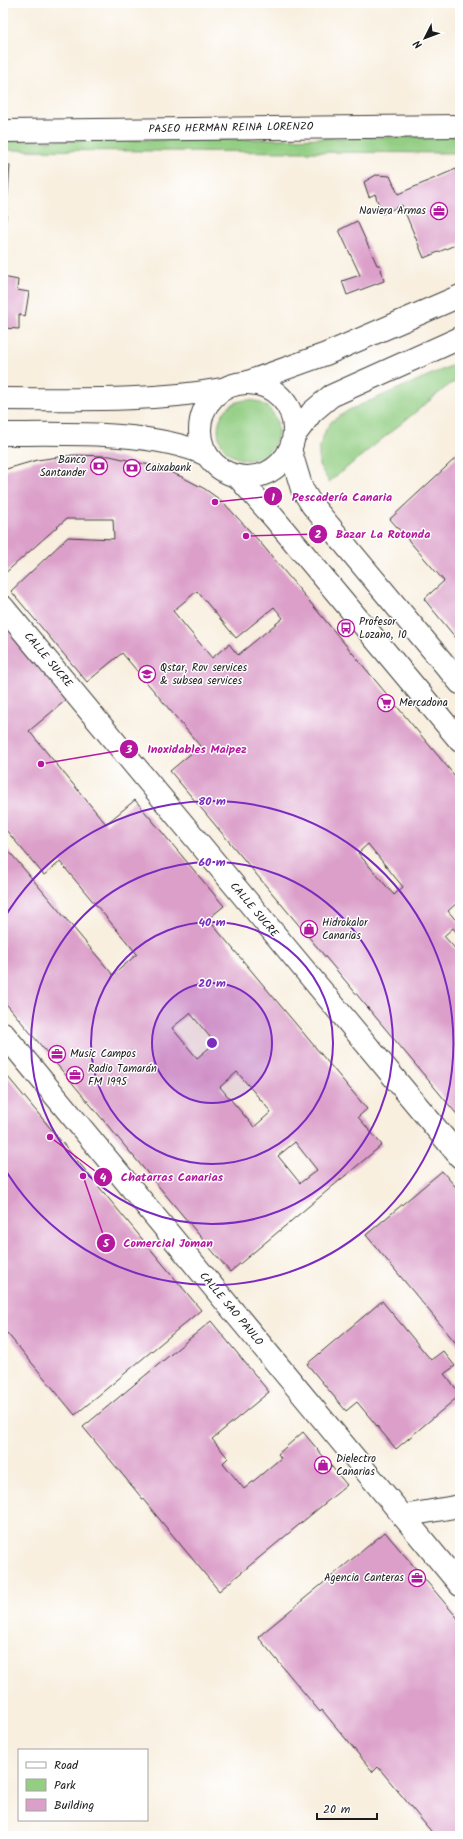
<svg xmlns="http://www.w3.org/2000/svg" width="463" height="1839" font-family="Kalam,sans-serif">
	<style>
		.green { fill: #93ce83; stroke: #587550 }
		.building { fill: #db9fc9; fill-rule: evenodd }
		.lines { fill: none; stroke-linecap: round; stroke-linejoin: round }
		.minor-casing { stroke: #3d3c39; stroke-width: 24 }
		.minor { stroke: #fff; stroke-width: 22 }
		.ring { fill: none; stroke: #7b2cbf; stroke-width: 2 }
		.labels { text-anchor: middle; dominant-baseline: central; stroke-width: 3; stroke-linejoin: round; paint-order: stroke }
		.street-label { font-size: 11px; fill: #1c1c1c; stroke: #fff }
		.poi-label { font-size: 11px; fill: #1c1c1c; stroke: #fff; text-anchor: start }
		.centre { fill: #7b2cbf; stroke: #fff; stroke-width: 2 }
		.ring-label { font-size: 12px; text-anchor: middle; font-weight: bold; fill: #7b2cbf; stroke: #fff; stroke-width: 3; stroke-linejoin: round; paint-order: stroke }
		.leader { fill: none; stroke: #b5179e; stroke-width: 1.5 }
		.callout-dot { fill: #b5179e; stroke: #fff; stroke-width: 1.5 }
		.mark-label { font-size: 12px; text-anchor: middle; font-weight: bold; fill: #fff }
		.callout-label { font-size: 12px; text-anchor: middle; font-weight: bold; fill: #b5179e; stroke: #fff; stroke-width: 3; stroke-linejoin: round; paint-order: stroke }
	</style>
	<rect width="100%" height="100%" fill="#fff"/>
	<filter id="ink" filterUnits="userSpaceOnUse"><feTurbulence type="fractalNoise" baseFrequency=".025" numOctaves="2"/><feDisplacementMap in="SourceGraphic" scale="8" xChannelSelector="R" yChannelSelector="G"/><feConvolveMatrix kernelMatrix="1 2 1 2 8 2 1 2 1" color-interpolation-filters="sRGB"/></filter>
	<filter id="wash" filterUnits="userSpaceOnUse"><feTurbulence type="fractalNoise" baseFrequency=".012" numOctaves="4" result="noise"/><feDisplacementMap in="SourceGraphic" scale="16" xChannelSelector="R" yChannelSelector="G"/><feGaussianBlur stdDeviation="0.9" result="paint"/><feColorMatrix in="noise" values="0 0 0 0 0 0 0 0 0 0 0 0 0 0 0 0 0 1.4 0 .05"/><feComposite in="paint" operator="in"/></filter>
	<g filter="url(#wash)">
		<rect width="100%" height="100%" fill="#f8efdf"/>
		<g class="green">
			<path d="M460,136V153L3,150V141L269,139Z"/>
			<path d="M460,362V380L450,384L329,482L319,465V448L326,429L332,421L349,410Z"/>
			<circle cx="248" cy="430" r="30"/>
		</g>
		<g id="blocks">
			<g class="building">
				<path d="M3,164L10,165L4,242H3Z"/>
				<path d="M456,169L460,178V243L424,258L402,205L382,214L375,194L369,197L364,182L376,175L390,176L398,194Z"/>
				<path d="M357,221L377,265H380L384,281L347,295L342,281L360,275L339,230Z"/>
				<path d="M3,277L18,280L17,290L29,292L25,317L19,314V329L3,328Z"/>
				<path d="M460,454V643L424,599L444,581L390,519Z"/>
				<path d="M73,455L110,456L158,467L182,477L205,489L223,502L259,541L460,782V900L448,911L459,924L460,922V936L453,928L444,936L460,954V1118L170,771L200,746L122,653L87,682L11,591L68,537L114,539L113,519H66L3,575V470L37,460ZM197,591L236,638L274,607L283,618L238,655L229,644L212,658L173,611ZM368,844L403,887L394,895L358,853Z"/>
				<path d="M3,624L66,700L29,731L106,824L135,800L224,906L208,919L367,1109L358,1117L382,1145L230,1272L3,1000V844L113,975L137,954L60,862L44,875L5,829L3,830ZM190,1013L215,1043L197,1058L172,1028ZM237,1072L271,1112L254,1127L220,1087ZM295,1142L317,1170L300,1183L278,1156Z"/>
				<path d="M3,1071L201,1310L75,1415L7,1333L3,1336Z"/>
				<path d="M442,1171L460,1192V1348L366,1235Z"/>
				<path d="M382,1301L431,1360L443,1351L455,1366L444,1374L460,1393V1395L396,1449L357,1402L346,1411L307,1364Z"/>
				<path d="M211,1321L269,1392L212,1439L228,1458L223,1463L244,1489L281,1458L278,1454L303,1432L347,1485L219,1591L83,1427Z"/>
				<path d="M385,1532L460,1621V1836H435L378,1767L373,1772L322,1710L320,1712L258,1637Z"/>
			</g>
		</g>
	</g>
	<g filter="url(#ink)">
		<use href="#blocks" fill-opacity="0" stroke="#3d3c39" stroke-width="1"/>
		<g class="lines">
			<g class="minor-casing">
				<g id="minor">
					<path d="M3,131L460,126"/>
					<circle cx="247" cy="430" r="47"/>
					<path d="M245,383L326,354L460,296"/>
					<path d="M3,399C76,399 149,402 222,389"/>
					<path d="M3,434C62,434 153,430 207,455"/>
					<path d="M294,436L312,412L331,396L460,338"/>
					<path d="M290,449L302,489L312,505L460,683"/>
					<path d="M237,476L274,518L460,741"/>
					<path d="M3,607L460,1157"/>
					<path d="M3,1033L460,1585"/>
					<path d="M403,1516L460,1506"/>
				</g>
			</g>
			<use href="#minor" class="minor"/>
		</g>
	</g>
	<circle cx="212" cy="1043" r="60" fill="#7b2cbf" fill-opacity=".12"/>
	<g class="ring">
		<circle cx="212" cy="1043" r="60"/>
		<circle cx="212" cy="1043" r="121"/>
		<circle cx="212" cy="1043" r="181"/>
		<path d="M3 920A242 242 0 1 1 3 1166"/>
	</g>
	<defs>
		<g id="office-ring" transform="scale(0.9)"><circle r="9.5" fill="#fff" stroke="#b5179e" stroke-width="1.5"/><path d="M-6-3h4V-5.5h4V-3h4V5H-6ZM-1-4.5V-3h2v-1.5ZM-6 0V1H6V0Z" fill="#b5179e"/></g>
		<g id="bank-ring" transform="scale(0.9)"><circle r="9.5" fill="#fff" stroke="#b5179e" stroke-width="1.5"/><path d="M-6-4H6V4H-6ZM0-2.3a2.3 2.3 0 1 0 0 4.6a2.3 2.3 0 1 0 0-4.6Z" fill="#b5179e"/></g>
		<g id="bus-ring" transform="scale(0.9)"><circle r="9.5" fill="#fff" stroke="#b5179e" stroke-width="1.5"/><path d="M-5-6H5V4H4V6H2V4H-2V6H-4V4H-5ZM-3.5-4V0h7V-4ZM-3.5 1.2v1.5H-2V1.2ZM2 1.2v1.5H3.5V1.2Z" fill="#b5179e"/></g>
		<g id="university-ring" transform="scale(0.9)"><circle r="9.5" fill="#fff" stroke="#b5179e" stroke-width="1.5"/><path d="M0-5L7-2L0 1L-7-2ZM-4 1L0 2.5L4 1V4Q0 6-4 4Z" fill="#b5179e"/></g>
		<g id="supermarket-ring" transform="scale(0.9)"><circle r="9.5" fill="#fff" stroke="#b5179e" stroke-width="1.5"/><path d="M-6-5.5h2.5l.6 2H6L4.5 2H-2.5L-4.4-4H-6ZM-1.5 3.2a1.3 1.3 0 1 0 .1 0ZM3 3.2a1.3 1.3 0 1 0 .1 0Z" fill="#b5179e"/></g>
		<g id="shop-ring" transform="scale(0.9)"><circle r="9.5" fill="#fff" stroke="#b5179e" stroke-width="1.5"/><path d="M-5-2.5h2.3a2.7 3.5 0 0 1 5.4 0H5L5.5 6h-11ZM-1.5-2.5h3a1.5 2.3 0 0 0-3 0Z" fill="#b5179e"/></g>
	</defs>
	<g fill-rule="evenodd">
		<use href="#office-ring" x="439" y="211"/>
		<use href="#bank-ring" x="99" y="466"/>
		<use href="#bank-ring" x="132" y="468"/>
		<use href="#bus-ring" x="346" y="628"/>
		<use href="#university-ring" x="147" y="674"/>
		<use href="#supermarket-ring" x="386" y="703"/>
		<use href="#shop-ring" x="309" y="929"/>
		<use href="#office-ring" x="57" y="1054"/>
		<use href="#office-ring" x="75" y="1075"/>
		<use href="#shop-ring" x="323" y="1465"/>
		<use href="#office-ring" x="417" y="1578"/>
	</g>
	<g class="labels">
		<g class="street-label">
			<text transform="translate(231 128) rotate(-1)">PASEO HERMAN REINA LORENZO</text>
			<text transform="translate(48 660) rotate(50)">CALLE SUCRE</text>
			<text transform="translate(254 910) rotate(50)">CALLE SUCRE</text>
			<text transform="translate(231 1309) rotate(50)">CALLE SAO PAULO</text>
		</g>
		<g class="poi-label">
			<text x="426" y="211" text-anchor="end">Naviera Armas</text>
			<text x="86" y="460" text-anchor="end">Banco<tspan x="86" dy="13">Santander</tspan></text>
			<text x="145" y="468">Caixabank</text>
			<text x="359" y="622">Profesor<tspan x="359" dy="13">Lozano, 10</tspan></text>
			<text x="160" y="668">Qstar, Rov services<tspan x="160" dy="13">&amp; subsea services</tspan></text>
			<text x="399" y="703">Mercadona</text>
			<text x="322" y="923">Hidrokalor<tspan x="322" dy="13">Canarias</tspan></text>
			<text x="70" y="1054">Music Campos</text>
			<text x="88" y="1069">Radio Tamarán<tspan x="88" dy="13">FM 1995</tspan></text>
			<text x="336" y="1459">Dielectro<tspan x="336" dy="13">Canarias</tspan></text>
			<text x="404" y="1578" text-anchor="end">Agencia Canteras</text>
		</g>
	</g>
	<circle cx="212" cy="1043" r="6" class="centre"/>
	<g class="ring-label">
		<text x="212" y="805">80 m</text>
		<text x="212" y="866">60 m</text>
		<text x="212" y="926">40 m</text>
		<text x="212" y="987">20 m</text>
	</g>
	<path class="leader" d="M215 502L273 496M246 536L318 534M41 764L129 749M50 1137L103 1177M83 1176L106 1243"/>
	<g class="callout-dot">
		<circle cx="215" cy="502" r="4"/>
		<circle cx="246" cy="536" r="4"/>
		<circle cx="41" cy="764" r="4"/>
		<circle cx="50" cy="1137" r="4"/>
		<circle cx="83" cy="1176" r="4"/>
		<circle cx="273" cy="496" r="10"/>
		<circle cx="318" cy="534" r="10"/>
		<circle cx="129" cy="749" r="10"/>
		<circle cx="103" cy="1177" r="10"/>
		<circle cx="106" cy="1243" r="10"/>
	</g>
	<g class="mark-label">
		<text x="273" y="501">1</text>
		<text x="318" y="538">2</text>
		<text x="129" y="753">3</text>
		<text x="103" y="1181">4</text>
		<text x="106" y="1247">5</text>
	</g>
	<g class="callout-label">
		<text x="342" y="501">Pescadería Canaria</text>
		<text x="383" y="538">Bazar La Rotonda</text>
		<text x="197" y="753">Inoxidables Maipez</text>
		<text x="172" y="1181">Chatarras Canarias</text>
		<text x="168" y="1247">Comercial Joman</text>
	</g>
	<rect width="463" height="1839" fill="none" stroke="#fff" stroke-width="16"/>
	<rect x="18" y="1749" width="130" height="72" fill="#ffffff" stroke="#a4a4a4"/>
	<rect x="26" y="1762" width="20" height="6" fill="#ffffff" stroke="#a4a4a4"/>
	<text x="54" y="1769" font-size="12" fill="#1c1c1c">Road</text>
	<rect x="26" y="1779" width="20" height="12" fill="#93ce83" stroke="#a4a4a4"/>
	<text x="54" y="1789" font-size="12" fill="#1c1c1c">Park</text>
	<rect x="26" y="1799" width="20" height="12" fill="#db9fc9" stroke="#a4a4a4"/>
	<text x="54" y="1809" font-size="12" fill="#1c1c1c">Building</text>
	<g transform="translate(425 38) rotate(228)" stroke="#ffffff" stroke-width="3" paint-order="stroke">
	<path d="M0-3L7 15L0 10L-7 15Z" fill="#1c1c1c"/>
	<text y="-6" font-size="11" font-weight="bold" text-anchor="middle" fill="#1c1c1c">N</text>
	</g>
	<path d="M317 1813v6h60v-6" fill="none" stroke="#1c1c1c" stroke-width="2"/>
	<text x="323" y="1813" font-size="12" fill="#1c1c1c" stroke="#ffffff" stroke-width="3" paint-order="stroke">20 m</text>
</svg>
